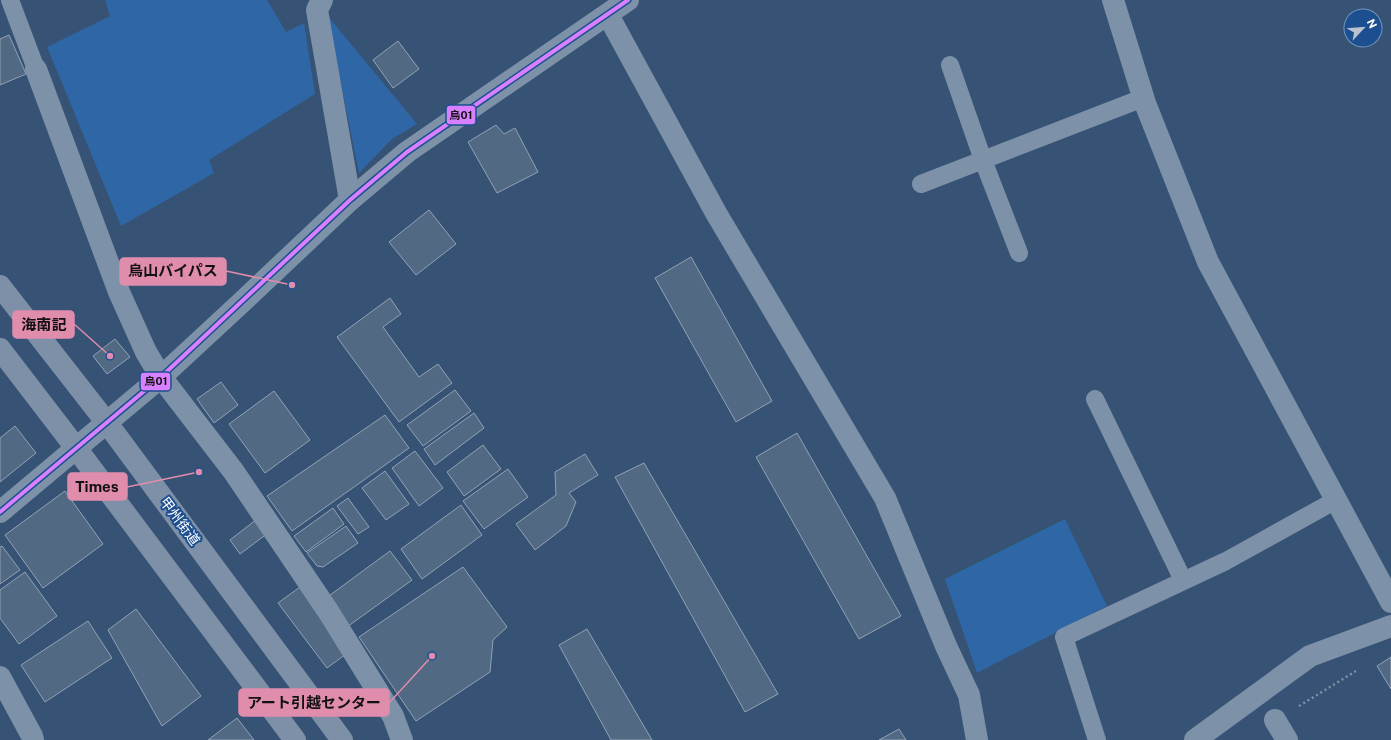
<svg xmlns="http://www.w3.org/2000/svg" width="1391" height="740" font-family="'Public Sans','Noto Sans JP',sans-serif">
	<style>
		.green { fill: #2f66a5 }
		.building { fill: #526984; stroke: #92a2b6 }
		.lines { fill: none; stroke-linecap: round; stroke-linejoin: round }
		.path { stroke: #7d92a8; stroke-width: 2.5; stroke-dasharray: 2 3; stroke-linecap: butt }
		.service { stroke: #7d92a8; stroke-width: 18 }
		.minor { stroke: #7d92a8; stroke-width: 22 }
		.tertiary { stroke: #7d92a8; stroke-width: 22 }
		.trunk { stroke: #7e90a7; stroke-width: 22 }
		.bus-1-casing { stroke: #1b4f8f; stroke-width: 7 }
		.bus-1 { stroke: #d880ff; stroke-width: 4 }
		.labels { text-anchor: middle; dominant-baseline: central; stroke-width: 4; stroke-linejoin: round; paint-order: stroke }
		.street-label { font-size: 14px; fill: #fff; stroke: #1b4f8f }
		.leader { fill: none; stroke: #e08cad; stroke-width: 1.5 }
		.callout-dot { fill: #e08cad; stroke: #1b4f8f; stroke-width: 1.5 }
		.callout { fill: #e08cad; stroke: #e08cad; stroke-width: 1.5 }
		.callout-label { font-size: 15px; text-anchor: middle; font-weight: bold; fill: #111 }
		.line-badge { stroke: #1b4f8f; stroke-width: 1.5 }
		.pale-badge-label { font-size: 11px; text-anchor: middle; font-weight: bold; fill: #111 }
	</style>
	<rect width="100%" height="100%" fill="#365274"/>
	<g class="green">
		<path d="M105,0H267L286,32L304,23L315,94L209,160L214,173L121,226L47,47L110,16Z"/>
		<path d="M327,15L417,124L392,139L359,173Z"/>
		<path d="M1065,519L1107,606L977,673L945,579Z"/>
	</g>
	<g class="building">
		<path d="M9,35L26,74L0,85V39Z"/>
		<path d="M398,41L419,69L393,88L373,60Z"/>
		<path d="M496,125L504,134L515,128L538,172L497,193L468,142Z"/>
		<path d="M429,210L456,244L416,275L389,242Z"/>
		<path d="M691,257L772,401L736,422L655,278Z"/>
		<path d="M390,298L401,314L383,327L419,377L438,364L452,383L399,422L337,337Z"/>
		<path d="M115,339L130,357L107,374L93,356Z"/>
		<path d="M221,382L238,405L214,423L197,399Z"/>
		<path d="M455,390L471,411L423,446L407,425Z"/>
		<path d="M274,391L310,440L265,473L229,424Z"/>
		<path d="M474,413L484,428L435,465L424,449Z"/>
		<path d="M385,415L409,448L292,531L267,496Z"/>
		<path d="M15,426L36,453L0,482V438Z"/>
		<path d="M797,433L901,616L859,639L756,457Z"/>
		<path d="M483,445L501,469L464,496L447,472Z"/>
		<path d="M415,451L443,488L419,506L392,468Z"/>
		<path d="M585,454L598,475L569,493L576,502L566,526L535,550L516,524L556,495L555,472Z"/>
		<path d="M644,463L778,694L745,712L615,477Z"/>
		<path d="M508,469L528,497L484,529L463,501Z"/>
		<path d="M385,471L409,504L386,520L362,488Z"/>
		<path d="M65,491L103,544L43,588L5,535Z"/>
		<path d="M348,498L369,527L358,534L337,506Z"/>
		<path d="M461,505L482,535L422,579L401,549Z"/>
		<path d="M333,508L344,524L306,552L294,536Z"/>
		<path d="M257,519L268,533L240,554L230,540Z"/>
		<path d="M346,526L358,543L323,567L317,566L307,553Z"/>
		<path d="M2,546L20,570L0,584V547Z"/>
		<path d="M390,551L412,580L347,627L326,598Z"/>
		<path d="M463,567L507,627L493,640L490,672L416,721L359,637Z"/>
		<path d="M25,572L57,616L19,644L0,618V590Z"/>
		<path d="M300,587L346,654L327,668L278,603Z"/>
		<path d="M136,609L201,696L162,726L108,630Z"/>
		<path d="M88,621L112,658L45,702L21,665Z"/>
		<path d="M587,629L652,740H611L559,645Z"/>
		<path d="M1391,657V689L1377,666Z"/>
		<path d="M237,718L254,740H208Z"/>
		<path d="M899,729L906,740H879Z"/>
	</g>
	<g class="lines">
		<path class="path" d="M1299,706L1356,671"/>
		<g class="service">
			<path d="M10,0L36,69"/>
			<path d="M950,65L983,160L1019,253"/>
			<path d="M921,184L1143,98"/>
			<path d="M1095,399L1183,580"/>
			<path d="M1097,740L1064,637L1226,561L1336,500"/>
		</g>
		<g class="minor">
			<path d="M322,0L317,10L350,200"/>
			<path d="M1113,0L1145,103L1208,262L1391,602"/>
			<path d="M608,15L716,213L885,498L946,646L969,695L977,740"/>
			<path d="M36,69L119,292L146,352L161,377L234,472L328,611L393,716L402,740"/>
			<path d="M0,677L32,736L33,740"/>
			<path d="M1275,720L1287,740"/>
			<path d="M1195,740L1310,656L1391,626"/>
		</g>
		<path class="tertiary" d="M0,512L161,377L242,302L350,200L407,152L628,0"/>
		<g class="trunk">
			<path d="M0,286L107,423L342,740"/>
			<path d="M0,349L76,448L295,740"/>
		</g>
		<g class="bus-1-casing">
			<path id="bus-1" d="M0,512L161,377L350,200L407,152L628,0"/>
		</g>
		<use href="#bus-1" class="bus-1"/>
	</g>
	<g class="labels">
		<g class="street-label">
			<text transform="translate(180 521) rotate(53)">甲州街道</text>
		</g>
	</g>
	<path class="leader" d="M292 285L226 271M110 356L74 324M199 472L127 487M432 656L389 703"/>
	<g class="callout-dot">
		<circle cx="292" cy="285" r="4"/>
		<circle cx="110" cy="356" r="4"/>
		<circle cx="199" cy="472" r="4"/>
		<circle cx="432" cy="656" r="4"/>
	</g>
	<g class="callout">
		<rect x="120" y="258" width="106" height="27" rx="4"/>
		<rect x="13" y="311" width="61" height="27" rx="4"/>
		<rect x="68" y="473" width="59" height="27" rx="4"/>
		<rect x="239" y="689" width="150" height="27" rx="4"/>
	</g>
	<g class="callout-label">
		<text x="173" y="276">烏山バイパス</text>
		<text x="44" y="330">海南記</text>
		<text x="97" y="492">Times</text>
		<text x="314" y="708">アート引越センター</text>
	</g>
	<g class="line-badge">
		<rect x="446" y="105" width="30" height="20" rx="4" fill="#d880ff"/>
		<rect x="140" y="372" width="31" height="19" rx="4" fill="#d880ff"/>
	</g>
	<g class="pale-badge-label">
		<text x="461" y="119">烏01</text>
		<text x="156" y="385">烏01</text>
	</g>
	<g transform="translate(1363 28) rotate(64)"><circle r="19" fill="#1b4f8f" stroke="#7695bc"/>
	<path d="M0-3L7 15L0 10L-7 15Z" fill="#b9c2ce"/>
	<text y="-6" font-size="11" font-weight="bold" text-anchor="middle" fill="#ffffff">N</text>
	</g>
</svg>
